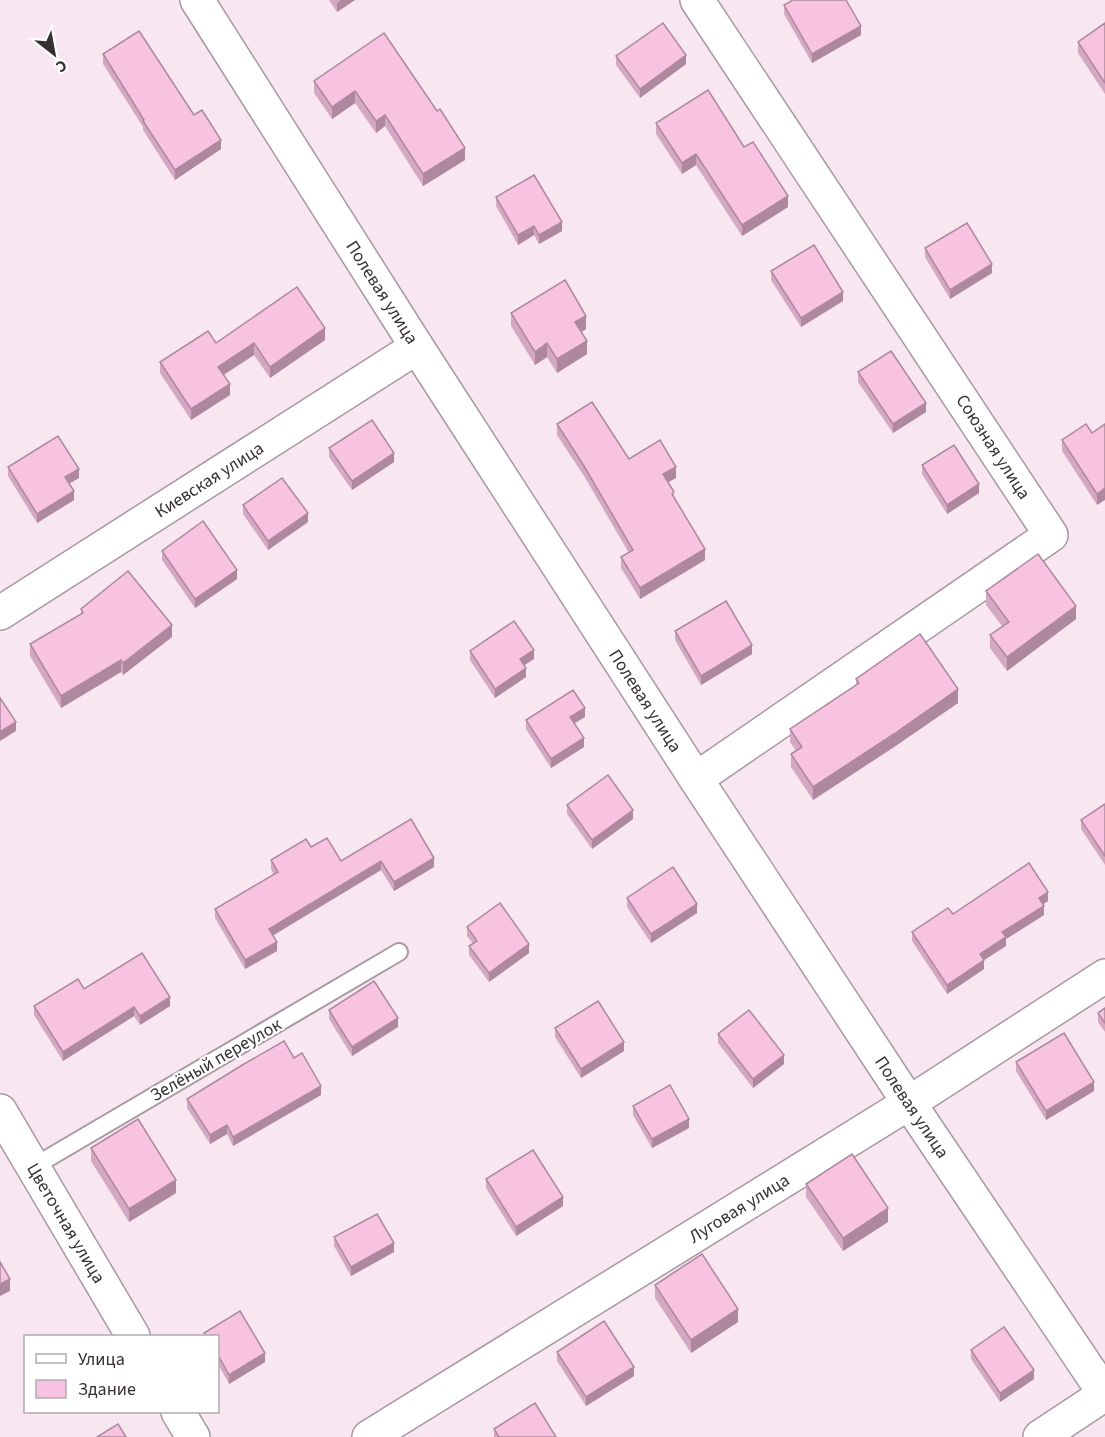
<svg xmlns="http://www.w3.org/2000/svg" width="1105" height="1437" font-family="'Source Sans 3',sans-serif">
	<style>
		.lines { fill: none; stroke-linecap: round; stroke-linejoin: round }
		.lane-casing { stroke: #a898a0; stroke-width: 20 }
		.street-casing { stroke: #a898a0; stroke-width: 36 }
		.lane { stroke: #fff; stroke-width: 16 }
		.street { stroke: #fff; stroke-width: 33 }
		.wall { fill: #d4a8c2 }
		.shaded-wall { fill: #ad889e }
		.building { fill: #f7c3e1; stroke: #ad889e; stroke-width: 1.5 }
		.labels { text-anchor: middle; dominant-baseline: central; stroke-width: 4.5; stroke-linejoin: round; paint-order: stroke }
		.street-label { font-size: 18px; fill: #363033; stroke: #fff }
	</style>
	<rect width="100%" height="100%" fill="#f8e7f0"/>
	<g class="lines">
		<g class="lane-casing">
			<path id="lane" d="M33,1167L399,952"/>
		</g>
		<g class="street-casing">
			<g id="street">
				<path id="s1" d="M197,0L417,347L696,779L909,1103L1105,1394"/>
				<path id="s2" d="M0,613L417,347"/>
				<path d="M696,779L1051,535L697,0"/>
				<path id="s3" d="M0,1111L133,1336"/>
				<path d="M178,1412L193,1437"/>
				<path id="s4" d="M369,1437L909,1103L1105,976"/>
				<path d="M1040,1437L1105,1394"/>
			</g>
		</g>
		<use href="#lane" class="lane"/>
		<use href="#street" class="street"/>
	</g>
	<g class="wall">
		<path d="M329,0H355L337,12Z"/>
		<path d="M784,5L861,35L812,63L784,14Z"/>
		<path d="M1105,23V94L1078,53V42Z"/>
		<path d="M103,54L221,149L175,180L143,130V127L103,64Z"/>
		<path d="M616,56L686,64L640,98L616,65Z"/>
		<path d="M314,81L437,111L465,160L423,186L385,126L376,133L355,103L332,119L314,93Z"/>
		<path d="M656,123L788,207L742,236L696,165L682,174L656,134Z"/>
		<path d="M496,197L562,231L539,244L534,235L518,245L496,206Z"/>
		<path d="M925,248L992,273L950,299L925,257Z"/>
		<path d="M771,271L843,301L801,327L771,280Z"/>
		<path d="M511,313L586,329L581,332L587,354L557,373L547,357L535,365L511,326Z"/>
		<path d="M325,340L270,378L254,355L224,375L230,395L191,420L160,373V362L216,343Z"/>
		<path d="M858,372L926,412L893,433L858,382Z"/>
		<path d="M557,424L629,459L676,478L668,482L674,498L705,560L640,599L621,568V557L629,553L584,476L557,435Z"/>
		<path d="M1105,424L1097,505L1062,451V440L1092,433Z"/>
		<path d="M329,448L394,462L352,490L329,457Z"/>
		<path d="M922,465L979,493L947,514L922,474Z"/>
		<path d="M8,467L79,478L69,483L74,500L37,523L8,476Z"/>
		<path d="M243,505L308,522L268,550L243,514Z"/>
		<path d="M162,551L237,579L195,608L162,560Z"/>
		<path d="M986,591L1076,619L1007,671L990,648V635L1002,626L986,605Z"/>
		<path d="M81,609L172,637L123,675L121,672L61,708L30,656V644L81,614Z"/>
		<path d="M675,631L752,654L701,685L675,640Z"/>
		<path d="M470,651L534,659L524,665L526,677L495,698L470,660Z"/>
		<path d="M856,679L958,703L894,747L813,800L791,767V754L796,751L790,742V729L856,685Z"/>
		<path d="M585,717L574,723L584,747L551,768L526,729V720Z"/>
		<path d="M1105,804V865L1081,829V820Z"/>
		<path d="M567,805L633,819L592,849L567,814Z"/>
		<path d="M411,819L434,867L394,891L381,870L273,935L277,951L245,969L215,918V909L274,875L271,869V860L311,847L341,861Z"/>
		<path d="M627,898L697,913L651,943L627,907Z"/>
		<path d="M1048,901L1043,904L1044,915L1006,939V946L984,960V969L947,994L912,941V932Z"/>
		<path d="M467,927L529,953L489,982L469,955V946L473,944L467,936Z"/>
		<path d="M84,989L170,1006L140,1025L134,1016L63,1061L34,1015V1006Z"/>
		<path d="M1105,1008V1032L1098,1022V1013Z"/>
		<path d="M329,1010L398,1027L352,1056L329,1019Z"/>
		<path d="M555,1028L624,1051L581,1078L555,1037Z"/>
		<path d="M718,1034L784,1064L753,1088L718,1043Z"/>
		<path d="M1016,1062L1094,1091L1046,1120L1016,1071Z"/>
		<path d="M321,1095L233,1146L227,1134L210,1144L187,1108V1099Z"/>
		<path d="M633,1106L689,1128L652,1148L633,1115Z"/>
		<path d="M91,1148L176,1193L129,1222L91,1161Z"/>
		<path d="M486,1179L563,1206L516,1236L486,1188Z"/>
		<path d="M806,1184L888,1222L843,1251L806,1197Z"/>
		<path d="M334,1237L394,1252L351,1276L334,1246Z"/>
		<path d="M655,1285L738,1322L691,1353L655,1298Z"/>
		<path d="M240,1311L265,1353V1362L229,1384L218,1364V1336H204V1333Z"/>
		<path d="M971,1350L1034,1379L1000,1402L971,1359Z"/>
		<path d="M557,1352L634,1376L586,1406L557,1361Z"/>
		<path d="M494,1429L556,1437H494Z"/>
	</g>
	<g class="shaded-wall">
		<path d="M341,0H355L337,12V3Z"/>
		<path d="M861,26V35L812,63V54Z"/>
		<path d="M686,55V64L640,98V89Z"/>
		<path d="M355,91V103L332,119V107Z"/>
		<path d="M385,115V126L376,133V121Z"/>
		<path d="M221,140V149L175,180V170Z"/>
		<path d="M465,148V160L423,186V174Z"/>
		<path d="M696,154V165L682,174V163Z"/>
		<path d="M788,196V207L742,236V225Z"/>
		<path d="M562,222V231L539,244V235Z"/>
		<path d="M534,226V235L518,245V235Z"/>
		<path d="M992,264V273L950,299V290Z"/>
		<path d="M843,292V301L801,327V318Z"/>
		<path d="M586,316V329L575,336V322Z"/>
		<path d="M325,328V340L270,378V367Z"/>
		<path d="M587,341V354L557,373V359Z"/>
		<path d="M254,343V355L218,378V367Z"/>
		<path d="M547,343V357L535,365V352Z"/>
		<path d="M230,384V395L191,420V409Z"/>
		<path d="M926,403V412L893,433V424Z"/>
		<path d="M394,453V462L352,490V481Z"/>
		<path d="M676,467V478L663,485V474Z"/>
		<path d="M79,469V478L65,486V477Z"/>
		<path d="M979,484V493L947,514V505Z"/>
		<path d="M1105,488V500L1097,505V494Z"/>
		<path d="M74,491V500L37,523V514Z"/>
		<path d="M308,513V522L268,550V541Z"/>
		<path d="M705,549V560L640,599V588Z"/>
		<path d="M237,570V579L195,608V599Z"/>
		<path d="M1076,606V619L1007,671V657Z"/>
		<path d="M172,625V637L123,675V663Z"/>
		<path d="M752,645V654L701,685V676Z"/>
		<path d="M534,650V659L520,668V659Z"/>
		<path d="M121,660V672L61,708V696Z"/>
		<path d="M526,668V677L495,698V689Z"/>
		<path d="M958,689V703L894,747L813,800V787Z"/>
		<path d="M585,708V717L570,726V717Z"/>
		<path d="M16,722V731L0,741V732Z"/>
		<path d="M584,738V747L551,768V759Z"/>
		<path d="M633,810V819L592,849V840Z"/>
		<path d="M434,858V867L394,891V882Z"/>
		<path d="M381,861V870L269,938V929Z"/>
		<path d="M1048,892V901L1039,907V898Z"/>
		<path d="M697,904V913L651,943V934Z"/>
		<path d="M1044,906V915L1006,939V946L984,960V969L947,994V985L1002,932Z"/>
		<path d="M277,942V951L245,969V960Z"/>
		<path d="M529,944V953L489,982V973Z"/>
		<path d="M170,997V1006L140,1025V1016Z"/>
		<path d="M134,1007V1016L63,1061V1052Z"/>
		<path d="M398,1018V1027L352,1056V1047Z"/>
		<path d="M624,1042V1051L581,1078V1069Z"/>
		<path d="M784,1055V1064L753,1088V1079Z"/>
		<path d="M1094,1082V1091L1046,1120V1111Z"/>
		<path d="M321,1086V1095L233,1146V1137Z"/>
		<path d="M689,1119V1128L652,1148V1139Z"/>
		<path d="M227,1125V1134L210,1144V1135Z"/>
		<path d="M176,1180V1193L129,1222V1209Z"/>
		<path d="M563,1197V1206L516,1236V1227Z"/>
		<path d="M888,1208V1222L843,1251V1238Z"/>
		<path d="M394,1243V1252L351,1276V1267Z"/>
		<path d="M10,1279V1291L0,1296V1284Z"/>
		<path d="M738,1309V1322L691,1353V1340Z"/>
		<path d="M265,1353V1362L229,1384V1375Z"/>
		<path d="M634,1367V1376L586,1406V1397Z"/>
		<path d="M1034,1370V1379L1000,1402V1393Z"/>
	</g>
	<g class="building">
		<path d="M793,0H846L861,26L812,54L784,5Z"/>
		<path d="M663,23L686,55L640,89L616,56Z"/>
		<path d="M1105,23V83L1078,42Z"/>
		<path d="M139,31L194,115L202,110L221,140L175,170L143,121L144,120L103,54Z"/>
		<path d="M384,33L437,111L440,109L465,148L423,174L385,115L376,121L355,91L332,107L314,81Z"/>
		<path d="M708,90L744,147L753,142L788,196L742,225L696,154L682,163L656,123Z"/>
		<path d="M534,175L562,222L539,235L534,226L518,235L496,197Z"/>
		<path d="M967,223L992,264L950,290L925,248Z"/>
		<path d="M814,245L843,292L801,318L771,271Z"/>
		<path d="M565,280L586,316L575,322L587,341L557,359L547,343L535,352L511,313Z"/>
		<path d="M297,287L325,328L270,367L254,343L218,367L230,384L191,409L160,362L208,331L216,343Z"/>
		<path d="M891,351L926,403L893,424L858,372Z"/>
		<path d="M592,402L629,459L660,440L676,467L663,474L674,492L672,494L705,549L640,588L621,557L633,550L584,466L557,424Z"/>
		<path d="M372,420L394,453L352,481L329,448Z"/>
		<path d="M1086,424L1092,433L1105,424V488L1097,494L1062,440Z"/>
		<path d="M58,436L79,469L65,477L74,491L37,514L8,467Z"/>
		<path d="M954,445L979,484L947,505L922,465Z"/>
		<path d="M282,478L308,513L268,541L243,505Z"/>
		<path d="M203,521L237,570L195,599L162,551Z"/>
		<path d="M1038,554L1076,606L1007,657L990,635L1009,622L986,591Z"/>
		<path d="M128,571L172,625L123,663L121,660L61,696L30,644L83,613L81,609Z"/>
		<path d="M726,601L752,645L701,676L675,631Z"/>
		<path d="M514,621L534,650L520,659L526,668L495,689L470,651Z"/>
		<path d="M920,634L958,689L894,734L813,787L791,754L802,747L790,729L859,683L856,679Z"/>
		<path d="M573,690L585,708L570,717L584,738L551,759L526,720Z"/>
		<path d="M0,698L16,722L0,732Z"/>
		<path d="M608,775L633,810L592,840L567,805Z"/>
		<path d="M1105,804V856L1081,820Z"/>
		<path d="M411,819L434,858L394,882L381,861L269,929L277,942L245,960L215,909L278,872L271,860L306,839L311,847L327,838L341,861Z"/>
		<path d="M1029,863L1048,892L1039,898L1044,906L1002,932L1006,937L980,954L984,960L947,985L912,932L948,908L953,914Z"/>
		<path d="M673,867L697,904L651,934L627,898Z"/>
		<path d="M500,903L529,944L489,973L469,946L477,941L467,927Z"/>
		<path d="M142,953L170,997L140,1016L134,1007L63,1052L34,1006L78,979L84,989Z"/>
		<path d="M374,981L398,1018L352,1047L329,1010Z"/>
		<path d="M598,1001L624,1042L581,1069L555,1028Z"/>
		<path d="M1105,1008V1023L1098,1013Z"/>
		<path d="M749,1010L784,1055L753,1079L718,1034Z"/>
		<path d="M1064,1033L1094,1082L1046,1111L1016,1062Z"/>
		<path d="M284,1041L294,1058L302,1053L321,1086L233,1137L227,1125L210,1135L187,1099L244,1064Z"/>
		<path d="M670,1085L689,1119L652,1139L633,1106Z"/>
		<path d="M138,1119L176,1180L129,1209L91,1148Z"/>
		<path d="M533,1150L563,1197L516,1227L486,1179Z"/>
		<path d="M852,1154L888,1208L843,1238L806,1184Z"/>
		<path d="M377,1214L394,1243L351,1267L334,1237Z"/>
		<path d="M702,1254L738,1309L691,1340L655,1285Z"/>
		<path d="M0,1262L10,1279L0,1284Z"/>
		<path d="M240,1311L265,1353L229,1375L218,1355V1336H206L204,1333Z"/>
		<path d="M604,1321L634,1367L586,1397L557,1352Z"/>
		<path d="M1004,1327L1034,1370L1000,1393L971,1350Z"/>
		<path d="M535,1403L556,1437H499L494,1429Z"/>
		<path d="M118,1424L126,1437H97Z"/>
	</g>
	<g class="labels">
		<g class="street-label">
			<text stroke="none"><textPath href="#s1" startOffset="346">Полевая улица</textPath></text>
			<text transform="translate(993 447) rotate(57)">Союзная улица</text>
			<text stroke="none"><textPath href="#s2" startOffset="248">Киевская улица</textPath></text>
			<text stroke="none"><textPath href="#s1" startOffset="832">Полевая улица</textPath></text>
			<text transform="translate(216 1060) rotate(-30)">Зелёный переулок</text>
			<text stroke="none"><textPath href="#s1" startOffset="1318">Полевая улица</textPath></text>
			<text stroke="none"><textPath href="#s4" startOffset="435">Луговая улица</textPath></text>
			<text stroke="none"><textPath href="#s3" startOffset="130">Цветочная улица</textPath></text>
		</g>
	</g>
	<rect x="24" y="1335" width="195" height="78" fill="#ffffff" stroke="#afacad" stroke-width="1.5"/>
	<rect x="36" y="1354" width="30" height="9" fill="#ffffff" stroke="#afacad" stroke-width="1.5"/>
	<text x="78" y="1365" font-size="18" fill="#363033">Улица</text>
	<rect x="36" y="1380" width="30" height="18" fill="#f7c3e1" stroke="#afacad" stroke-width="1.5"/>
	<text x="78" y="1395" font-size="18" fill="#363033">Здание</text>
	<g transform="translate(54 54) rotate(149)" stroke="#ffffff" stroke-width="4.5" paint-order="stroke">
	<path d="M0-4.5L10 22L0 15L-10 22Z" fill="#363033"/>
	<text y="-9" font-size="16" font-weight="bold" text-anchor="middle" fill="#363033">С</text>
	</g>
</svg>
